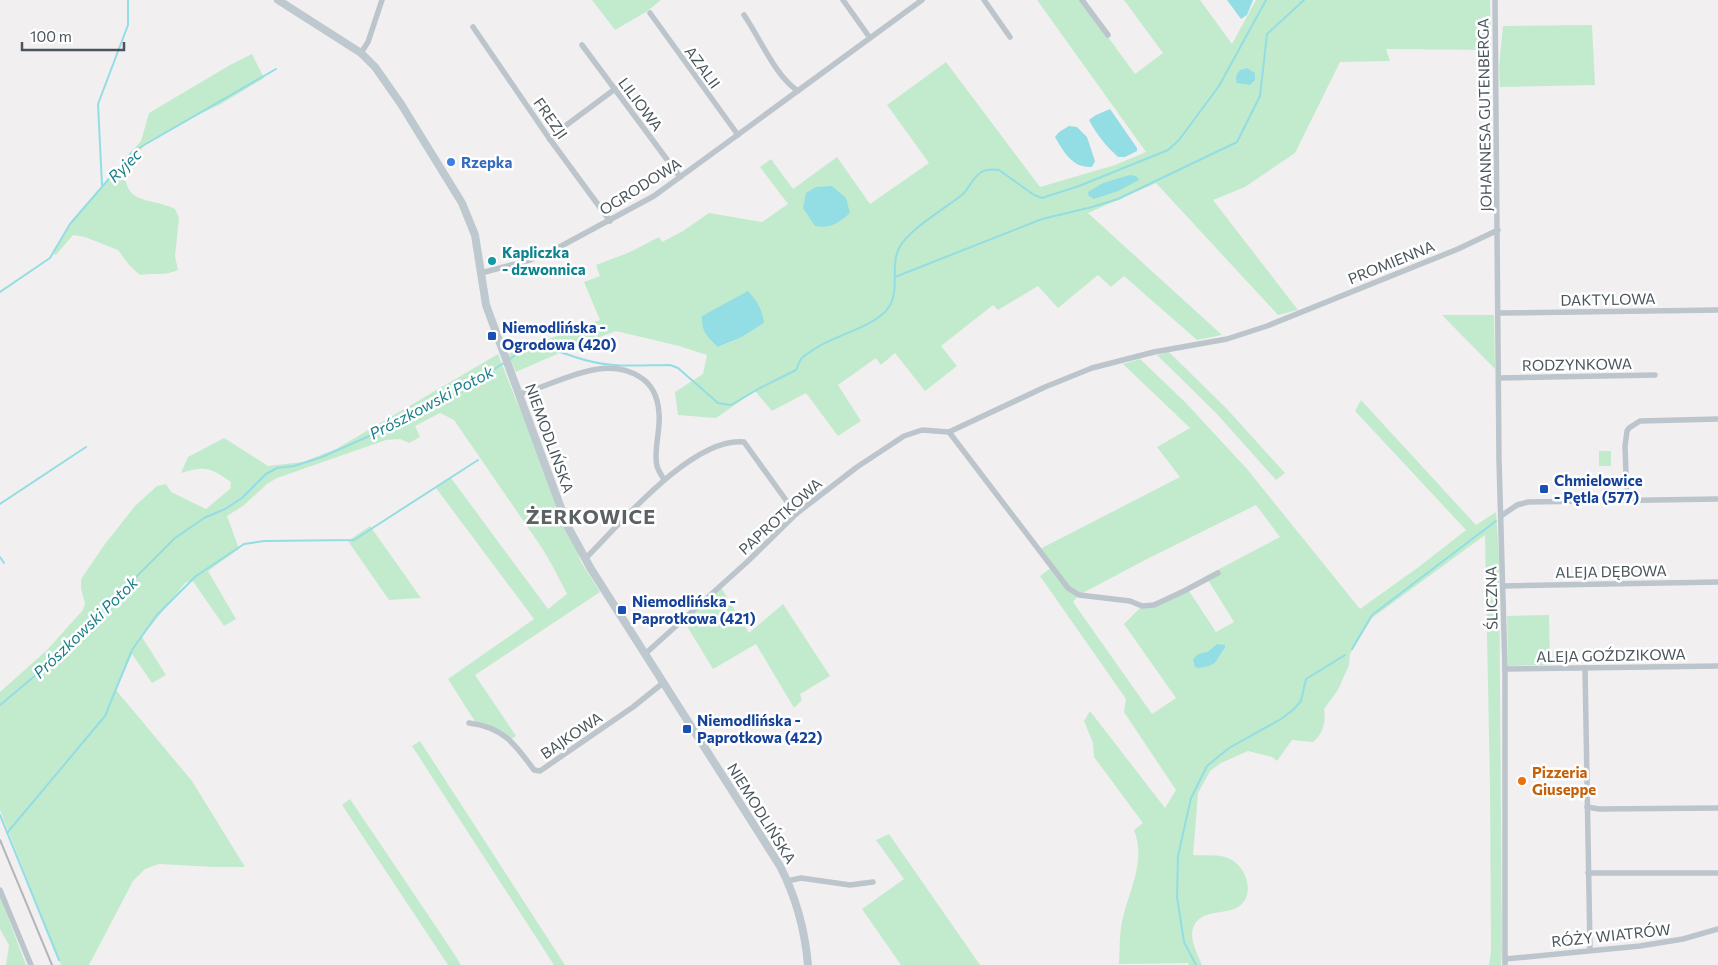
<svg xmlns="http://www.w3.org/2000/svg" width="1718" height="965" font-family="Commissioner,sans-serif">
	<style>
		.green { fill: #c2ebcd; fill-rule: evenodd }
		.water { fill: #93dde4 }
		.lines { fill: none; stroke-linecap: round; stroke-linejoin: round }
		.stream { stroke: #93dde4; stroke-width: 2 }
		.street { stroke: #bcc5cb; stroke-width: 5.5 }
		.secondary { stroke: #bdc8cf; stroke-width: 8 }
		.rail { stroke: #b2b6b9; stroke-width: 2 }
		.shop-dot { fill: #3f7fe0; stroke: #fff; stroke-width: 2 }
		.culture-dot { fill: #0f9aa8; stroke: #fff; stroke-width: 2 }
		.transit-dot { fill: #1a4fb4; stroke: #fff; stroke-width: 2 }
		.food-dot { fill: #e8710a; stroke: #fff; stroke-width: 2 }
		.labels { text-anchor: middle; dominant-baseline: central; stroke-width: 5; stroke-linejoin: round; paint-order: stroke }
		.street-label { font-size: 15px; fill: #49555b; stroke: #fff }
		.shop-label { font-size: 15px; font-weight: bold; fill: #366cbe; stroke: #fff; text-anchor: start }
		.culture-label { font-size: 15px; font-weight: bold; fill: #0d838f; stroke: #fff; text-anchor: start }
		.transit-label { font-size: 15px; font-weight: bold; fill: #164399; stroke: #fff; text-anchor: start }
		.food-label { font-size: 15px; font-weight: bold; fill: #c56008; stroke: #fff; text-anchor: start }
		.water-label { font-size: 16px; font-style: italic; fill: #197f88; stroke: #fff }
		.district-label { font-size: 20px; font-weight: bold; letter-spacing: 1px; fill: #5c6164; stroke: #fff }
	</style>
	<rect width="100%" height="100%" fill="#f2eff0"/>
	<g class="green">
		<path d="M592,0H661L646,12L615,30Z"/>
		<path d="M1037,0H1081L1135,74L1163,53L1124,0H1200L1232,44L1256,0H1490L1491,50L1386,49L1390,61L1340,62L1295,153L1245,187L1213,200L1298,310L1278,315L1156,183L1088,213L1222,335L1197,340L1124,276L1111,287L1098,275L1058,308L1038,286L998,310L993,305L941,346L957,366L925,391L895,353L881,365L876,358L838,385L861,421L838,436L806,393L772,411L755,391L716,418L678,415L675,392L703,374L707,355L679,346L616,331L573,347L516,372L508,354L600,320L584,282L600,276L596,265L630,252L659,237L662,242L683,231L709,213L762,222L788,204L760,167L771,159L793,189L837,157L870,204L929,163L887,105L946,62L1040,187L1115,165L1146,152ZM723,306L764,323L742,337L719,347L702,316Z"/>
		<path d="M1592,25L1595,85L1500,87L1499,68L1503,26Z"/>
		<path d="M252,54L264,78L221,104L185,121L146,144L125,166C123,207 149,196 175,209L179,218L175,256L178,270C161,277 156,272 140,275L130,266L118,250L85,237L73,235L56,255L53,253L74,218L141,141L149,113L230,65Z"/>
		<path d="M1442,315H1494L1495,369Z"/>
		<path d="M1169,352L1227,409L1285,473L1276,480L1216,413L1157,355Z"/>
		<path d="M498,354L516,400L548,470L581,562L600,592L475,675L516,736L510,740L476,723L448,679L534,619L436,488L451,478L548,609L567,594L553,567L542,548L454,420L440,413L415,426L420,437L409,443L400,439L386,440L277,478L267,484L243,506L227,516L239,549L208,571L236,619L224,626L192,580L185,583L142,637L166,675L152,683L132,654L116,690L192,781L245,867H214L159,864L145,869L133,881L89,965H61L0,810V692L47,650L83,610L85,603L81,589V579L105,544L135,506L157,486L166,484L171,492L206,509L230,489L231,482C209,467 206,466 181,473L188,457L224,438L268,466L303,462L336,449Z"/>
		<path d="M1140,359L1185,402L1247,469L1360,609L1420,566L1466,530L1355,411L1361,400L1476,525L1496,512L1499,555L1502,951L1501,965H1489L1491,952L1490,786L1485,535L1372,618L1350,654L1349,665L1338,690L1324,709C1326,722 1323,734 1313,742L1292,740L1277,761L1272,757L1248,751L1221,763L1210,771L1198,793L1193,855C1203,856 1219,854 1228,858C1243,864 1253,885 1245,900C1234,919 1201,905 1193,928C1189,939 1198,955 1202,965H1189L1188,963L1119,964C1120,949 1119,932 1123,917C1130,889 1146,860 1134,830L1143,823L1094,757L1093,743L1084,721L1090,711L1165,808L1176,790L1124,712L1126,699L1040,576L1052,567L1038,550L1180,477L1157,447L1190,428L1123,364ZM1256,505L1280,537L1204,577L1208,580L1234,622L1216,632L1189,591H1184L1150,606H1142L1124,624L1176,698L1152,714L1073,602L1079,595L1145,560Z"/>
		<rect x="1599" y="451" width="12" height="15"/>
		<path d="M370,526L421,598L389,600L348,541Z"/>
		<path d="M720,586L749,633L783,604L830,676L800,694L802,700L794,708L756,644L713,669L685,623Z"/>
		<path d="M1549,615L1550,665L1508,666L1507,616Z"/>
		<path d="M420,741L565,965H554L412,746Z"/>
		<path d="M350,799L451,949L461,965H448L342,805Z"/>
		<path d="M889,834L980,965H901L862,909L904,879L876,840Z"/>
		<path d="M0,896L26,965H6L9,945L0,929Z"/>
	</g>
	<g class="water">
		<path d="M1227,0H1253L1247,15L1241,19Z"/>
		<path d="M1247,68L1255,73V80L1250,85L1237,83C1235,77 1236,75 1240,70Z"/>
		<path d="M1110,109L1137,148V151L1125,157H1118C1106,146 1097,135 1089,120L1096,115Z"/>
		<path d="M1069,126L1077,127L1087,137L1095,161L1092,167C1072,168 1064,152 1055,137L1059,132Z"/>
		<path d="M1130,175L1136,176L1139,180L1118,191L1094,199L1089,196L1088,192L1103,183Z"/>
		<path d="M832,186L846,198L850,213C838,223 831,229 815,226L803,208L806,193L816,187Z"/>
		<path d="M748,291C757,301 762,309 764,323L742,337L718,347C708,337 701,332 702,316Z"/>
		<path d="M1217,644L1225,645V648C1215,659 1220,664 1204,667C1197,668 1202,669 1195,667L1193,660C1197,653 1200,654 1207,652C1210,651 1214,646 1217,644Z"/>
	</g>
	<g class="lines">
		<g class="stream">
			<path d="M102,185L98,104L128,25V0"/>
			<path d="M895,277L1042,219L1092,207L1118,199L1237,142L1260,96L1267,34L1304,0"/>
			<path d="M0,292L50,258L70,224L132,152L276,69"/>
			<path d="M510,359C516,354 525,347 534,347C553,347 571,357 589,361C615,368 644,365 670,365L678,368L718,403L731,405L760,388L796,370C798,367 799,362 801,359C803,356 807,354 810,352C831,335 874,329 889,307C900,290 890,266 899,248C909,229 946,208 963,194C969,188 973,178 980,173C986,169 992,169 999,170L1034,195L1042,198L1079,186L1168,150L1179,140L1219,86L1266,0"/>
			<path d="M0,504L86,447"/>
			<path d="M0,557L4,563"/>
			<path d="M1352,649L1372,615L1496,521"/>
			<path d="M0,705L49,664L175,538L204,518L225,509L242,498L266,474L277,468L294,466L322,457L392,426L446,395L464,388L504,363"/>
			<path d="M0,815L59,960"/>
			<path d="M7,833L105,716L132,650L156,616L196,576L244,544L264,541L354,540L478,460"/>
			<path d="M1196,965L1184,942L1177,897L1178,856L1191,798L1207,766L1229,748L1281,719L1293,710L1301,701L1306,679L1345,655"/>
		</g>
		<g class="street">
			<path d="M843,0L870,38"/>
			<path d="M984,0L1010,37"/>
			<path d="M1082,0L1108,35"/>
			<path d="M1495,0L1499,460L1505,669V965"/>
			<path d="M650,13L738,135"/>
			<path d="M744,15C760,38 775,76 798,91"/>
			<path d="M473,27L549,138L610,221"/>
			<path d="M582,45L680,177"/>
			<path d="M361,53L368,42L382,0"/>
			<path d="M549,138L615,89"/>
			<path d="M481,273L530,260L552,251L654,196L922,0"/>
			<path d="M1499,313L1718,310"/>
			<path d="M1499,378L1655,375"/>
			<path d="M519,394C557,385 602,353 640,377C653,385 658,398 659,413C661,429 653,451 657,466C658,471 662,475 664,480"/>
			<path d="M949,432L1068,588L1079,595L1130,601L1142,606L1154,605L1184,591L1218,573"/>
			<path d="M1627,501L1625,446L1627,431L1629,428L1640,421L1718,419"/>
			<path d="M1501,516L1517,505L1528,502L1718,499"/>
			<path d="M585,559C619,525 693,436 744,442L796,514"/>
			<path d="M1503,586L1718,582"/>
			<path d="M645,654L747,562L796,514L857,467L904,436L922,430L949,432L1045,387L1092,368L1154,352L1227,339L1267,326L1458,249L1498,230"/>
			<path d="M1585,668L1590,950"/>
			<path d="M1505,669L1718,666"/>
			<path d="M469,723C503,727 515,744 534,770L540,771L633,707L663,683"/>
			<path d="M1587,807L1599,809L1718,808"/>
			<path d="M1588,873H1718"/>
			<path d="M787,881L801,878L850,885L873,882"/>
			<path d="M0,890L31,965"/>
			<path d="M1505,959L1640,946L1683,939L1718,929"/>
		</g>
		<path class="secondary" d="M278,0L361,53L375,67L401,104L462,203L475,235L486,305L568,527L591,569L780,866C796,897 805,931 808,965"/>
		<path class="rail" d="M0,840L52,965"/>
	</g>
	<circle class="shop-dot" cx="451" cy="162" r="5"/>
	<circle class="culture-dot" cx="492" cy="261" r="5"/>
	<g class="transit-dot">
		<rect x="487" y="331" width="10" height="10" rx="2.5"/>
		<rect x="1539" y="484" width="10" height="10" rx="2.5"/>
		<rect x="617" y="605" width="10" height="10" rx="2.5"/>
		<rect x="682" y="724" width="10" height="10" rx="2.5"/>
	</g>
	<circle class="food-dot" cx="1522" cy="781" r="5"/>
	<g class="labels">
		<g class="street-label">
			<text transform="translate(703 67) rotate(54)">AZALII</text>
			<text transform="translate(641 104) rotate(53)">LILIOWA</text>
			<text transform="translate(1484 115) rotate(-91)">JOHANNESA GUTENBERGA</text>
			<text transform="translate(551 118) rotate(55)">FREZJI</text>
			<text transform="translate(640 186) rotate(-32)">OGRODOWA</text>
			<text transform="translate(1391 262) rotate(-22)">PROMIENNA</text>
			<text transform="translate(1608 299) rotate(-1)">DAKTYLOWA</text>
			<text transform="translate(1577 364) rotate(-1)">RODZYNKOWA</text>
			<text transform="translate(550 438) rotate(70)">NIEMODLIŃSKA</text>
			<text transform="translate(780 516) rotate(-42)">PAPROTKOWA</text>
			<text transform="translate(1611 571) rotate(-1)">ALEJA DĘBOWA</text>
			<text transform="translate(1491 598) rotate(-91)">ŚLICZNA</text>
			<text transform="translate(1611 655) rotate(-1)">ALEJA GOŹDZIKOWA</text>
			<text transform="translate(571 735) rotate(-34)">BAJKOWA</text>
			<text transform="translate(762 813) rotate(58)">NIEMODLIŃSKA</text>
			<text transform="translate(1611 935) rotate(-6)">RÓŻY WIATRÓW</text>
		</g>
		<g class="shop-label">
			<text x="461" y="162">Rzepka</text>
		</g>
		<g class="culture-label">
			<text x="502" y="252">Kapliczka<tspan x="502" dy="17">- dzwonnica</tspan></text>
		</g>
		<g class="transit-label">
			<text x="502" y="327">Niemodlińska -<tspan x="502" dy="17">Ogrodowa (420)</tspan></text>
			<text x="1554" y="480">Chmielowice<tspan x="1554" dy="17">- Pętla (577)</tspan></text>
			<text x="632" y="601">Niemodlińska -<tspan x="632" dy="17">Paprotkowa (421)</tspan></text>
			<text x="697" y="720">Niemodlińska -<tspan x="697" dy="17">Paprotkowa (422)</tspan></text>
		</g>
		<g class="food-label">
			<text x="1532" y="772">Pizzeria<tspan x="1532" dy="17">Giuseppe</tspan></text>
		</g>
		<g class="water-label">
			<text transform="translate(124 165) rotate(-45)">Ryjec</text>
			<text transform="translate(431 402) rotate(-28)">Prószkowski Potok</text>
			<text transform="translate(85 627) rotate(-44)">Prószkowski Potok</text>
		</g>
		<g class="district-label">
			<text x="591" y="516">ŻERKOWICE</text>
		</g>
	</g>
	<path d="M22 42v8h102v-8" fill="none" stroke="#49555b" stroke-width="2.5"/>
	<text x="30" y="42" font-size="15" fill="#49555b" stroke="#ffffff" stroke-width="4" paint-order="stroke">100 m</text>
</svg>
